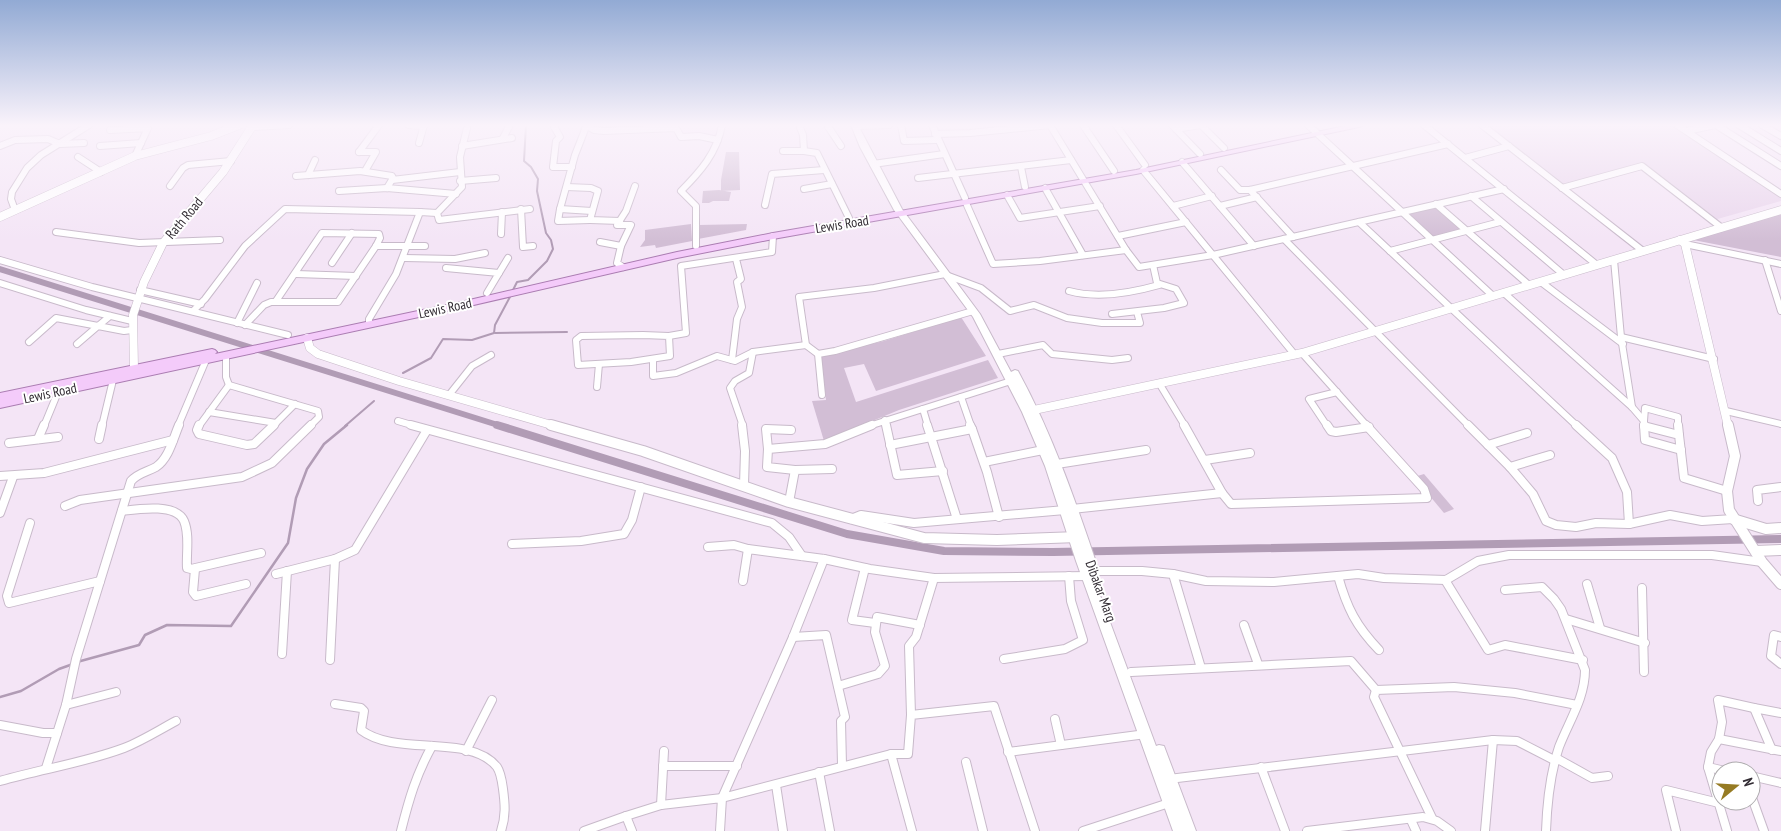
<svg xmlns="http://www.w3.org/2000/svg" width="1781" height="831" font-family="'PT Sans Narrow',sans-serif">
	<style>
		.built { fill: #ead7ed }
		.green { fill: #d2bed5 }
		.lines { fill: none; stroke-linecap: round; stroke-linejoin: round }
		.stream-far1 { stroke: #b19cb5; stroke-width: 2 }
		.stream { stroke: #b19cb5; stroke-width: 2.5 }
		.canal-far1 { stroke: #b19cb5; stroke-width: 6 }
		.canal { stroke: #b19cb5; stroke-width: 8 }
		.minor-far1-casing { stroke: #c8baca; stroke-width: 8 }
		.minor-casing { stroke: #c8baca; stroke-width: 10 }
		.tertiary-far1-casing { stroke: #c8baca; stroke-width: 9 }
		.tertiary-casing { stroke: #c8baca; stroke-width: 12 }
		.secondary-casing { stroke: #c8baca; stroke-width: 2 }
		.primary-casing { stroke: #ab7db2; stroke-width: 2 }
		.minor-far1 { stroke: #fff; stroke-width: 6 }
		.minor { stroke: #fff; stroke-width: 8 }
		.tertiary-far1 { stroke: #fff; stroke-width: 8 }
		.tertiary { stroke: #fff; stroke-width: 10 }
		.secondary { fill: #fff; fill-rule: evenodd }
		.primary { fill: #f4cbfa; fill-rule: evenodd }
		.labels { text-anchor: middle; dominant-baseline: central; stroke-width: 4; stroke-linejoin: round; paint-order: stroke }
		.street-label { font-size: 14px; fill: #322c33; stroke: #fff }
	</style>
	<rect width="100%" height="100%" fill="#f4e5f6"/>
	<path class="built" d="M1487,125H1673L1781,198V201L1714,220L1639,163L1564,185Z"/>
	<g class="green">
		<path d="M726,152H739L740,190L721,191V180Z"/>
		<path d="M719,190L731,192L729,201H713L709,203H702L703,191Z"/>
		<path d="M1436,204L1466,231L1433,240L1402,211Z"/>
		<path d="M1781,213V257L1688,239Z"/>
		<path d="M691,224L692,241L656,248L655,245L640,247L645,240V230Z"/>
		<path d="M747,224L746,230L698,239L699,225Z"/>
		<path d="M961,317L986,356L876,391L864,364L844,368L856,402L988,360L998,378L899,410L824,441L812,401L826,400L821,356L884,341Z"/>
		<path d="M1424,474L1454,509L1444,513L1414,477Z"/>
	</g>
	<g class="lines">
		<g class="stream-far1">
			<path d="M513,290L517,282L528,280L547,261L553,249L551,240L546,233L537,191L538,179L531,167L524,161L526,125"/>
			<path d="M495,333L567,332"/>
			<path d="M403,373L431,358L443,339L472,340L494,333L495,325L511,295"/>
			<path d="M345,426L374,401"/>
		</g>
		<g class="stream">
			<path d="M77,662L139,645L145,635L167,625L231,626L288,543L296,498L307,469L324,444L347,425"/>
			<path d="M0,697L21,691L59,669L73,664"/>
		</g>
		<path class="canal-far1" d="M0,269L501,426"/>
		<path class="canal" d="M497,425L847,534L944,551L1053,552L1781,539"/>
		<g class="minor-far1-casing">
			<g id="minor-far1">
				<path d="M409,125L423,126"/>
				<path d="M553,125L560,137L556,141L553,167H572"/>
				<path d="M585,125L594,130L604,131L676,128L681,137L699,136L718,140"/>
				<path d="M799,125L803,135L804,151L817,153L849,218"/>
				<path d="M827,125L841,146"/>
				<path d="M901,125L904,141L937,140"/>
				<path d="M932,125L965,198"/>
				<path d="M1050,125L1126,250L1139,267L1213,255L1504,189"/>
				<path d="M1083,125L1114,171"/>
				<path d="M1116,125L1145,165"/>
				<path d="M1172,125L1200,154"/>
				<path d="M1201,125L1224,148"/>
				<path d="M1308,125L1493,296"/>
				<path d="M1424,125L1597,265"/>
				<path d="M1482,125L1643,251"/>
				<path d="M1677,125L1781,194"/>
				<path d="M1716,125L1781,166"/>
				<path d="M1739,125L1781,151"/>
				<path d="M1762,125L1781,136"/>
				<path d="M855,126L889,125"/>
				<path d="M252,127L289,125"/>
				<path d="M467,128L460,157L462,187L437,213L439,220L530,209"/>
				<path d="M1176,129L1200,125"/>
				<path d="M110,130L148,128L135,156"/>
				<path d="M1687,131L1715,125"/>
				<path d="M935,134L970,133L1050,125"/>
				<path d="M503,138L510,125"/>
				<path d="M419,143L424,125"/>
				<path d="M0,146L15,140L48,139L60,144L84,143"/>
				<path d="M100,146L141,143"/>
				<path d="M462,146L512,138"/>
				<path d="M783,151H804"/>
				<path d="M359,152H376L365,171"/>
				<path d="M359,152L379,125"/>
				<path d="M78,157L101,172"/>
				<path d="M1465,158L1509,146"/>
				<path d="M1182,162L1254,246"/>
				<path d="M873,164L944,154"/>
				<path d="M1021,167L1025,187"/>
				<path d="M1143,170L1295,355"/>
				<path d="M1221,170L1240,190H1250L1448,144"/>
				<path d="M308,175L315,160"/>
				<path d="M296,176L360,171L392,176L393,178L387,188"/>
				<path d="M918,178L1071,160"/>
				<path d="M392,180L460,172"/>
				<path d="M460,181L496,178"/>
				<path d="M170,186L183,168L188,165L231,161"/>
				<path d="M567,187L591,188L598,191L590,220L620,221"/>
				<path d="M1045,188L1083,255"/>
				<path d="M1562,188L1642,166L1722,228"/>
				<path d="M804,189L832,184"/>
				<path d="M1250,190L1293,237"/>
				<path d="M339,191L387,188L456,194"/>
				<path d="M1007,195L1020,218L1100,206"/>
				<path d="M1471,196L1564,275"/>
				<path d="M966,203L993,264L1040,261L1126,250"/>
				<path d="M1436,204L1529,285"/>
				<path d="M765,205L772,174L824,170"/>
				<path d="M1173,206L1212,196"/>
				<path d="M1220,206L1257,197"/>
				<path d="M521,209L523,247L533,246"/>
				<path d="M560,209L575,155L586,127"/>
				<path d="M15,210L11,199L12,192L27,168L41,155L89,125"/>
				<path d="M590,220L558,221L560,209L592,211"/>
				<path d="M1359,222L1577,426"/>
				<path d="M56,232L139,243L220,240"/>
				<path d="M501,234L502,212"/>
				<path d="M1118,236L1186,222"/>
				<path d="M1284,239L1469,426"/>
				<path d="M600,242L621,246"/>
				<path d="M1685,244L1781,264"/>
				<path d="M376,246H425"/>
				<path d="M696,246V206L681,191C700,172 717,153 722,125"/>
				<path d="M1390,251L1500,222"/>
				<path d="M404,258L455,259L485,253"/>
				<path d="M0,260L92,287L288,335"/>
				<path d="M1614,260L1621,337L1632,407"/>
				<path d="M1765,260L1781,311"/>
				<path d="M332,263L352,233"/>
				<path d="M623,267L617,263L621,246L631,225H617L626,211L635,186"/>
				<path d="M446,268L499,273L487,293"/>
				<path d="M499,273L508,258"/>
				<path d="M296,274L356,276"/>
				<path d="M946,275L981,288L1010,311L1034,305L1067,318L1102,323H1140L1137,312"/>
				<path d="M1541,282L1623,344"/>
				<path d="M0,283L86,310L132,321"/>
				<path d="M140,290L201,304"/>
				<path d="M1069,291C1098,299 1131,293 1159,285"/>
				<path d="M1504,293L1632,407L1644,421V426"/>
				<path d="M193,311L205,299L245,246L285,209L420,212"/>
				<path d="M1112,314L1164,308L1184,303L1176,289L1157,283L1153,265"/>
				<path d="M237,323L257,283"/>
				<path d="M369,324V319L396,274L420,212L437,213"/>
				<path d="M245,325L264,305L271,302H338L376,246L380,238L379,234L322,233L276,301"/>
				<path d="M643,335L669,336L670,356L631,362L578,365L576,340L581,336Z"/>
				<path d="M669,336L686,333L681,266L772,252L773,236"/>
				<path d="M1621,337L1714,359"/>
				<path d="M29,342L56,318L98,326L110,316"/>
				<path d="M77,344L98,326L124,331L132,330"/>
				<path d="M1302,353L1367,426"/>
				<path d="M818,354L835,351L973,311"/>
				<path d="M998,354L1043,345L1052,354L1112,360L1128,358"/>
				<path d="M226,356V377L229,385"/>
				<path d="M653,359V376L676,373L717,356L735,361L753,352L806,345"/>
				<path d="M732,360L737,319L742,307L737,282L741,279L736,259"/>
				<path d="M1159,383L1185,426"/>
				<path d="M229,385L318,411L319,417L310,426"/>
				<path d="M597,387L599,364"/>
				<path d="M449,395L472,366L491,355"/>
				<path d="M822,395L818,354L806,345L799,297L874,288L945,274"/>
				<path d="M961,397L971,426"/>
				<path d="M923,409L928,426"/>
				<path d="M1726,411L1781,424"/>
				<path d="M209,412L276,423"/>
				<path d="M885,420L886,426"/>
				<path d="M398,421L415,426"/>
				<path d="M1644,421L1645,408L1678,417V426"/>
				<path d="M44,426L58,392"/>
				<path d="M102,426L113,380"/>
				<path d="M178,426L206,360"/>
				<path d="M199,426L229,385"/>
				<path d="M273,426L295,404"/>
				<path d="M743,426L730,388L735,381L749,373L753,352"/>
				<path d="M869,426L1011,381"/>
				<path d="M1327,426L1309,399L1337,392"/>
			</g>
		</g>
		<g class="minor-casing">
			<g id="minor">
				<path d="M199,425L197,430L199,434L247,445L254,444L274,425"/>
				<path d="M411,425L772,523L789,537L802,556"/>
				<path d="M742,425L745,451L744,485"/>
				<path d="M886,425L897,475L943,471"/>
				<path d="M970,425L972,429"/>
				<path d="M1184,425L1222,493L1231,504L1427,498L1424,489L1366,425"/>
				<path d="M1327,425L1331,431L1336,432L1369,427"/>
				<path d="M1468,425L1510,467L1533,494L1546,521L1556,525L1576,527L1596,523L1629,524L1670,515L1702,521L1733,519"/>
				<path d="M1576,425L1612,458L1627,492L1629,524"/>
				<path d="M1644,425L1645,440L1681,450"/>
				<path d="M1678,425L1679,435"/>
				<path d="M1644,426L1679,435L1684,478L1727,491"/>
				<path d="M38,439L44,425"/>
				<path d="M99,439L102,425"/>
				<path d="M9,443L58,437"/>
				<path d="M890,445L931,437L927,425"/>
				<path d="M1488,445L1527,433"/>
				<path d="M768,449L766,429L791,430"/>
				<path d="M1205,460L1250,453"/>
				<path d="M984,462L1043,450"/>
				<path d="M1057,464L1146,450"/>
				<path d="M1510,467L1550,455"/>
				<path d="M795,470L767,467L768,449L825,444L872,425"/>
				<path d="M0,476L44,473L173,440"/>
				<path d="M1758,501L1757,490L1781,487"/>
				<path d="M789,502L795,470L832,469"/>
				<path d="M65,506L80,500L242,477L272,463L311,425"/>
				<path d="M1072,509L1222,493"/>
				<path d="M122,511C138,509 176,503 184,521C190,535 186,554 187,568L191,569L261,553"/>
				<path d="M0,513L13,477"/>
				<path d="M851,519L861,515L914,523L1065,510"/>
				<path d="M957,519L931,437L972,429L987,472L999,517"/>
				<path d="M30,523L7,596L9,603L100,581"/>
				<path d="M512,544L581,541L624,534L632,520L641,487"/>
				<path d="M708,547L734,545L748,549"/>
				<path d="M824,559L793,637L722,798L891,754"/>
				<path d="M865,568L852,620L875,623"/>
				<path d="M195,569L193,592L196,596L246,584"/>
				<path d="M1093,571H1142L1173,574L1206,581L1274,582L1358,574L1384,578L1446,580L1478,561L1509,555H1712L1762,562"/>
				<path d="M276,574L335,559L355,550L427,430"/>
				<path d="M1173,574L1201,668"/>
				<path d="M1338,576C1347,608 1356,626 1379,650"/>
				<path d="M1445,580L1488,650L1505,645L1583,660"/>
				<path d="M743,581L748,549L824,559L870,569L934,578L1088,576"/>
				<path d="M1587,584L1600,628"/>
				<path d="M1642,588L1644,672"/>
				<path d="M1505,590L1542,587L1554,599L1561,609L1585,670C1585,698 1569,721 1559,747C1550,774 1547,803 1546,831"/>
				<path d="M1566,619L1645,643"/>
				<path d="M1244,625L1258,664"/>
				<path d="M793,637L826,635L845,717L841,721L842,765"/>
				<path d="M1781,637L1774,635L1771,656L1781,664"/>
				<path d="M282,654L287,571"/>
				<path d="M1004,659L1065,649L1083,640L1071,601L1069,576"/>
				<path d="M330,660L335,559"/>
				<path d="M1131,672L1351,661L1376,690"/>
				<path d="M838,686L878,674L885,666L875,632L877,617L920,625"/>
				<path d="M335,704L361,708L364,711L361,730C396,757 470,733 497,767C501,773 502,782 503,789C505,804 506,816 501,831"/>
				<path d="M66,705L116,692"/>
				<path d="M911,715L909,646L916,637L934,578"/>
				<path d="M1055,719L1061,745"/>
				<path d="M0,725L43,733H57"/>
				<path d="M1719,739L1781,751"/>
				<path d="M1772,750L1754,708L1781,713"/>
				<path d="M466,751L492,700"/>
				<path d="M1008,752L1146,734"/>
				<path d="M1556,758L1592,778L1608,776"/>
				<path d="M966,762L983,831"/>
				<path d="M663,766H737"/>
				<path d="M1261,767L1285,831"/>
				<path d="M1708,767L1725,771"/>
				<path d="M46,768L66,705L76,659L131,481C138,473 147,472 156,467C169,458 173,439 179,425"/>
				<path d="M819,772L830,831"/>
				<path d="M1751,776L1781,783"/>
				<path d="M1169,779L1493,740L1517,741L1556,761"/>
				<path d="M0,781C41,769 84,763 124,748C142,741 159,730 176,721"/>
				<path d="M776,785L783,831"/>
				<path d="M1751,795L1764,831"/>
				<path d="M661,805L664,751"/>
				<path d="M1432,818L1374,697L1376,690L1454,687L1515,693L1577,705"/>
				<path d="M1411,820L1416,831"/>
				<path d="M401,831C409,799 416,775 432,746"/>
				<path d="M584,831L626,816"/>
				<path d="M632,831L626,816L661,805L722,798L720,831"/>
				<path d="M912,831L891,754H908L911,715L994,706L1035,831"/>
				<path d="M1083,831L1169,803"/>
				<path d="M1307,831L1423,817L1437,821L1451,831"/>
				<path d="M1485,831L1493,740"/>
				<path d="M1676,831L1666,790L1719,803"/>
				<path d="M1727,831L1708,767L1711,752L1719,739L1722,722L1718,700L1754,708"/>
			</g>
		</g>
		<g class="tertiary-far1-casing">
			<g id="tertiary-far1">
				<path d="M0,217L135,156L211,136L239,125"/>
				<path d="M1680,240L1685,244L1728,426"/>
				<path d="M307,338L310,348L318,354L399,381L555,426"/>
				<path d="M134,368L133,315L144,282L163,243L223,172L253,125"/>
				<path d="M1034,410L1302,353L1781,210"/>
			</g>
		</g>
		<g class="tertiary-casing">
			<g id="tertiary">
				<path d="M551,425L643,451L789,502L924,538L997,540L1078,537"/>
				<path d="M1728,425L1735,456L1727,491L1729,510L1762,562L1781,584"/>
				<path d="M1733,519L1766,529L1781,528"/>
				<path d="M1756,551L1781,550"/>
			</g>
		</g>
		<g class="secondary-casing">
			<path id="secondary" d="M851,125H858L902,209L980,314L1011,372L1015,370L1018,371C1053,435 1077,505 1100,574L1098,578L1094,579L1156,746L1159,745L1164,746L1196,831H1173L1076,561L1045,466L1022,412L973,317L894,210L860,147Z"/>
		</g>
		<g class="primary-casing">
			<path id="primary" d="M1350,125H1363L1359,127L1136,174L773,239L677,258L465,307L0,408V393L212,349L215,350L217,352L215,354L465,301L677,252L773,233L1136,170Z"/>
		</g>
		<use href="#minor-far1" class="minor-far1"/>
		<use href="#minor" class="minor"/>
		<use href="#tertiary-far1" class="tertiary-far1"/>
		<use href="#tertiary" class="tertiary"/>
		<use href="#secondary" class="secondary"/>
		<use href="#primary" class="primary"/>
	</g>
	<linearGradient id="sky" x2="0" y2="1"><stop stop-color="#92aad4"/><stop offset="0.52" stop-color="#faf3fb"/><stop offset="1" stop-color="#faf3fb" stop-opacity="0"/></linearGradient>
	<rect width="1781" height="241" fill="url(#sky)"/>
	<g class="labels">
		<g class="street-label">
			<text transform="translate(184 218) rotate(-50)">Rath Road</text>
			<text transform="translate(842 224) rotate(-9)">Lewis Road</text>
			<text transform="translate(445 308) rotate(-12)">Lewis Road</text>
			<text transform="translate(50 393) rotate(-12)">Lewis Road</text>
			<text transform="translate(1101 591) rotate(70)">Dibakar Marg</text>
		</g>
	</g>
	<g transform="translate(1736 786) rotate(72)"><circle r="24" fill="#ffffff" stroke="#adabad"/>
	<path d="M0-4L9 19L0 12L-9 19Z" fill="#967b23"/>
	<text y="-8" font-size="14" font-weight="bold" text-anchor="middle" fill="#322c33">N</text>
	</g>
</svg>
